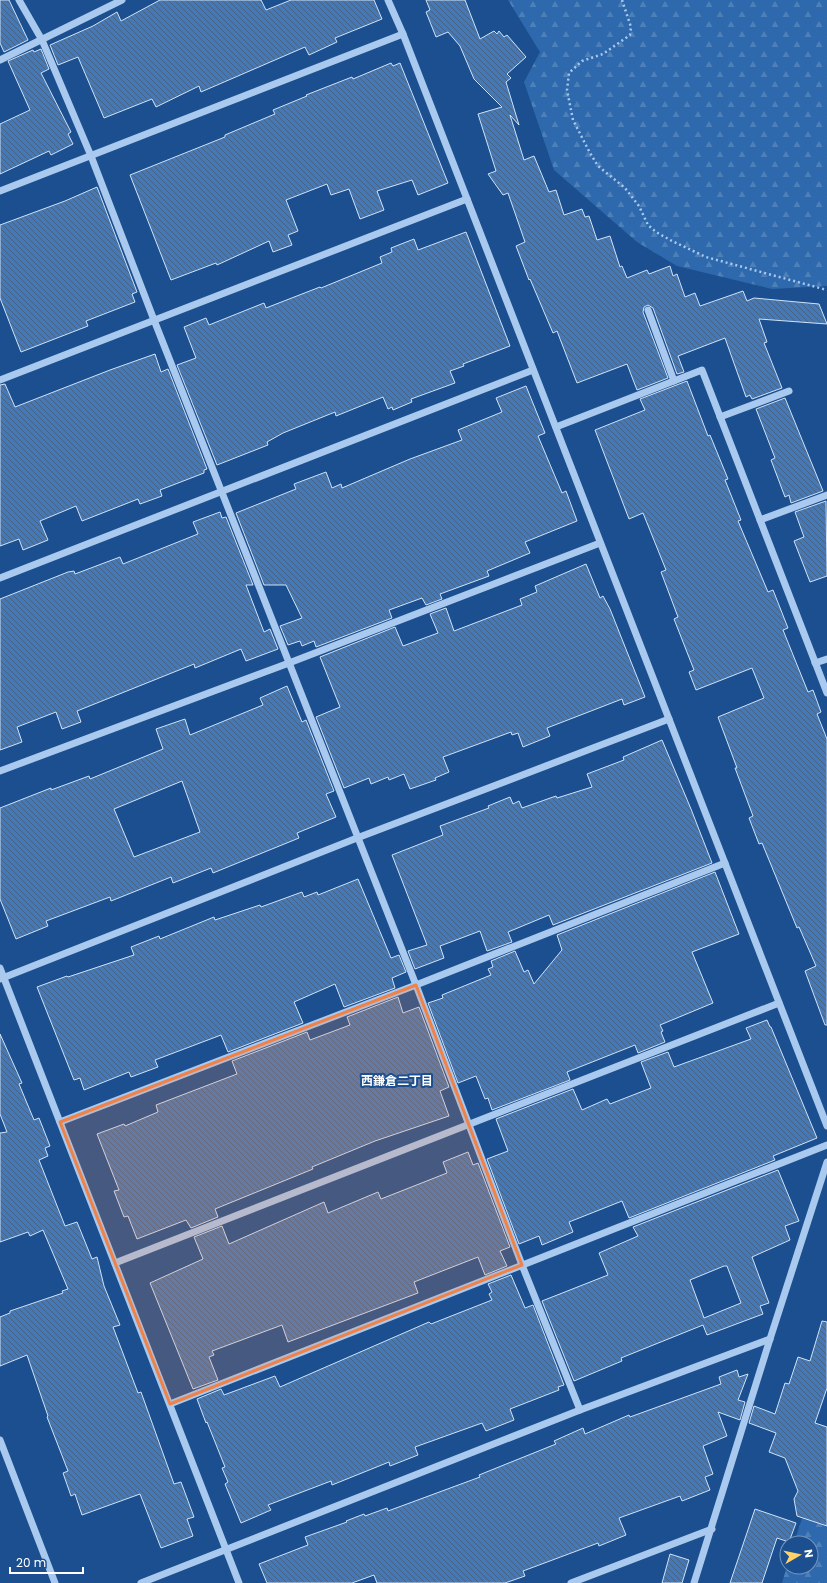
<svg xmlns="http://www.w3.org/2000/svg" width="827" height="1583" font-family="Poppins,'Noto Sans JP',sans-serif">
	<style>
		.forest { fill: url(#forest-firs) }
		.building { fill: url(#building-back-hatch); stroke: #cfe3fa; fill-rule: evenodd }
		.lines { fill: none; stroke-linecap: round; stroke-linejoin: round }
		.path { stroke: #a9c9ee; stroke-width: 2.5; stroke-dasharray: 2 3; stroke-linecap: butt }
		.minor { stroke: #a9c9ee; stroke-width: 7 }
		.marked { fill: #ee8249; fill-opacity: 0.2; stroke: #ee8249; stroke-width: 3; stroke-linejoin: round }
		.labels { text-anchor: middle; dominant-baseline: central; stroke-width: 4; stroke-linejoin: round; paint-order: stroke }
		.neighbourhood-label { font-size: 12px; font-weight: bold; fill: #fff; stroke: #1b4f8f }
	</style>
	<defs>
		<pattern id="forest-firs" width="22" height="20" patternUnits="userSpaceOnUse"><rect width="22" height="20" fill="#2e69ad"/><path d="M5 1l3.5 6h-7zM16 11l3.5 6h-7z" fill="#4d80b9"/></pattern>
		<pattern id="building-back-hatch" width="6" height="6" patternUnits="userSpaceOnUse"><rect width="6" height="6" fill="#4478b7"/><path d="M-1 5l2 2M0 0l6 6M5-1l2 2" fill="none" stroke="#486282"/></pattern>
	</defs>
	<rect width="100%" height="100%" fill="#1b4f8f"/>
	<g class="forest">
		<path d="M508,0H827V286L772,289L677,266L637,242L554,170L524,82L540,52Z"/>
		<path d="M827,1442V1583H782L787,1566L811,1567V1543H794Z"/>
	</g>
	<g class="building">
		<path d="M0,0H9L28,40L4,52L0,43Z"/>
		<path d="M160,0H261L266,10L291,0H374L382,19L335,38L337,42L309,55L305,47L201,92L199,86L156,107L152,99L104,118L78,57L58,65L50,45L93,26L117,12L121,21Z"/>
		<path d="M426,0H465L480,39L494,31L497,34L499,31L504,37L507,35L526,57L507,74L511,78L506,82L519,125L510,115L524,160L534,156L549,192L556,190L564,215L582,209L585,217L589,216L597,240L610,236L620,267L622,266L627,278L647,270L649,274L670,266L673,276L677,274L685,297L695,293L700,306L743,291L747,301L754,298L819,304L827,324L759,319L767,342L764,343L782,388L752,399L750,395L746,397L725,338L678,356L684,372L677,374L653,308L648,305L644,307L643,312L668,378L637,390L627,364L577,383L557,331L553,333L530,279L529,280L516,246L525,242L508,193L503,195L488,174L496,171L478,114L502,107L474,79L460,46L448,32L436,37L426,12L430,10Z"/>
		<path d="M41,49L49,69L41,73L71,132L68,134L73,144L51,155L49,151L0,174V124L30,110L8,61L33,50L34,52Z"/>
		<path d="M391,63L393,66L400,63L448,183L418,195L412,180L377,191L384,210L360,219L349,189L331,195L327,184L286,200L298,231L288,235L292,245L273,252L269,241L217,265L216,263L171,280L130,175L225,137V135L275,114L273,110L307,96L306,95L352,77L353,79Z"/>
		<path d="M97,187L137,292L132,294L135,302L86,321L88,326L21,352L0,298V225L65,201Z"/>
		<path d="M466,232L510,346L463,364L464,366L450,371L455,383L411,399L412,402L393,410L392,407L388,409L383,397L336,416L335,412L283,433L267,442L268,445L217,465L177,365L196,358L184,327L206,318L209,325L264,303L266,308L320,287L321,288L382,263L380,257L392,252L391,248L414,239L418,250Z"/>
		<path d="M155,354L161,372L168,369L207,469L204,470V473L160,490L162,496L140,504L138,499L82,521L76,506L40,521L48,540L23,550L19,539L0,546V385L5,384L15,407L110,370Z"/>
		<path d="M687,381L708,436L710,435L728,479L725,480L741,520L738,521L768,592L773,590L788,628L783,630L808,692L813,690L821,712L817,714L827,739V1025H825L805,971L816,966L799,927L797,928L762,843L759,844L749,818L753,816L735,768H737L718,717L764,698L752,668L696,690L689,672L694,670L674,619L678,617L661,572L666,570L643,513L629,519L595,430L645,410L640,399Z"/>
		<path d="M526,386L545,433L538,436L562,493L566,491L577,521L525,542L530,553L487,571L489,576L440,594L442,599L426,605L422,598L389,610L392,618L316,647L314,641L302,646L300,641L288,645L280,626L302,618L286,585H264L236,513L296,489L294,484L326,472L332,488L341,484L342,488L410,459L462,440L458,430L502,412L496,398Z"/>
		<path d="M785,398L823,491L791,503L789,495L785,497L771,460L775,458L756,409Z"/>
		<path d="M826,501L827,576L810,582L794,541L804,537L795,512Z"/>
		<path d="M220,512L222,518L226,517L253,585H246L264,632L270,629L278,649L246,661L241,649L195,668L194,664L77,711L81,722L62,729L56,712L17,727L22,742L0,750V599L68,572L74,571L75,574L120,557L123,564L198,534L193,522Z"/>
		<path d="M586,564L600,598L603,596L610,609L645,697L624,705L622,699L547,728L550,736L523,747L518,733L512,735L511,732L443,757L449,772L435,778L436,780L410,789L404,774L389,780L388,777L371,784L369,778L344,788L316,717L340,707L320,657L395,627L403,646L438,633L430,614L446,608L454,631L522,605L520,599L537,592L535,586Z"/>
		<path d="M287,686L302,722L306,720L334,791L326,794L336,817L297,833L299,838L213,873L211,868L173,883L171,877L111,901L110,897L46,921L48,926L16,939L0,899V808L51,788V790L89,776L90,779L163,749L156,729L185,719L190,735L263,705L260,698ZM182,781L200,832L134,857L114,809Z"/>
		<path d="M662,740L691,809L712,863L553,925L549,915L508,932L512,942L487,951L480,931L440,946L444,958L415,969L408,951L427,945L392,855L443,835L440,826L489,808L488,806L510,797L513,804L519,801L522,808L556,796L557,798L592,787L587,774L624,760L623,757Z"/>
		<path d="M715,872L739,934L692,952L713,1003L660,1025L663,1031L661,1032L665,1042L638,1053L635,1045L567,1072L570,1080L492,1110L488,1098L485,1099L476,1076L458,1083L428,1003L443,998L442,995L491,975L488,969L493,967L491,961L515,951L524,972L528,970L534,984L562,950L557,935Z"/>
		<path d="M358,879L391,958L399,955L406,972L392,978L395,988L344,1007L335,984L294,1002L303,1023L228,1052L221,1035L155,1060L158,1067L131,1077L129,1072L84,1090L80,1078L74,1080L37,987L67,976L68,977L134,955L131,947L159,936L160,939L214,917L215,920L260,905L261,907L302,892L304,897L317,892L318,895Z"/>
		<path d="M398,997L403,1013L419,1007L449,1087L440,1091L449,1116L375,1141L312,1167L313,1169L215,1209L218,1217L191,1228L186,1220L137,1239L128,1216L124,1217L114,1191L119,1190L97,1134L124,1124L125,1126L158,1112L156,1105L237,1074L232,1061L307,1032L310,1040L350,1025L347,1017Z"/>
		<path d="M767,1020L770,1027H771L817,1138L773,1156L775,1160L629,1218L622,1201L569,1222L573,1232L542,1245L539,1236L519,1244L487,1159L508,1151L496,1119L573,1089L582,1110L607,1099L610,1104L651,1088L641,1062L668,1052L674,1067L751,1039L746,1028Z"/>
		<path d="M0,1034L22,1083L19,1084L34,1120L39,1118L50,1146L45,1148L48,1156L39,1160L65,1226L77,1222L92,1259L97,1257L104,1286L120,1325L113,1327L138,1393L141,1392L174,1484L181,1482L194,1517L187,1519L193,1536L161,1548L140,1494L82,1515L75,1494L71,1496L63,1473L68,1471L47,1417L48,1416L27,1355L0,1366V1317L10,1313V1311L63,1293L62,1291L68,1289L43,1230L30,1236L28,1232L0,1242V1133L7,1132L0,1114Z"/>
		<path d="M468,1152L473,1165L478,1163L510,1247L500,1251L507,1266L485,1275L478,1257L414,1282L418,1293L288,1342L282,1325L212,1351L214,1355L209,1357L218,1380L193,1389L150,1283L203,1259L194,1237L222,1226L229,1244L324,1202L328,1213L378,1192L381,1199L447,1173L443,1162Z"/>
		<path d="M778,1170L799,1221L785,1226L790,1240L752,1257L769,1303L760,1306L763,1314L707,1335L703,1325L621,1358L622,1361L574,1381L542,1301L608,1275L599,1253L638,1236L633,1227ZM724,1266H727L741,1303L704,1318L690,1280Z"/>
		<path d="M511,1275L525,1308L533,1305L564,1385L558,1387L559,1390L510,1409L514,1420L486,1431L482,1423L415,1447L418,1455L390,1466L389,1462L332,1485L331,1481L268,1505L271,1510L241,1523L225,1484L228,1482L222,1468L225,1467L207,1422L206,1423L197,1399L221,1389L224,1395L275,1376L280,1387L429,1322L431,1324L492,1300L489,1294L492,1292L488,1284Z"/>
		<path d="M822,1321L827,1322V1388L815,1423L827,1427V1526L797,1516L794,1499L798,1491L785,1458L769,1452L776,1433L749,1423L754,1406L775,1414L785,1383L789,1384L798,1357L810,1361Z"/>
		<path d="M737,1370L739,1377L748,1374L738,1400L745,1402L740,1420L718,1412L727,1436L703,1446L713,1474L705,1477L710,1490L682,1501L680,1496L619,1518L626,1535L599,1546L598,1543L523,1571L525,1576L505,1583H377L374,1575L352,1583H267L259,1564L308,1545L305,1537L347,1522L346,1521L364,1514L365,1516L387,1508L388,1511L480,1477L479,1475L556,1444L554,1441L583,1428L585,1434L629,1415L630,1417L721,1384L719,1377Z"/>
		<path d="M755,1509L796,1523L789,1542L777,1538L762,1583H730Z"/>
		<path d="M670,1554L689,1560L682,1583H662Z"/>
	</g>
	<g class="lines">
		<path class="path" d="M622,0L631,27L630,35L603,54L582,61L569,73L567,90L573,120L590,153L598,166L625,188L639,206L648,225L656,232L672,241L706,257L827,290"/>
		<g class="minor">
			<path d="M19,0L42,40L91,156L154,320L416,985L522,1265L580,1410"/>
			<path d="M388,0L403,34L827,1126"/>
			<path d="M0,60L122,0"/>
			<path d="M0,191L403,34"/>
			<path d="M648,310L674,381"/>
			<path d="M0,380L467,199"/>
			<path d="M720,417L789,391"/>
			<path d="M556,427L702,370L827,693"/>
			<path d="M760,520L827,495"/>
			<path d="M0,578L533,370"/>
			<path d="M815,663L827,659"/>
			<path d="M0,771L289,663L600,543"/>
			<path d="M0,968L239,1583"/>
			<path d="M0,979L357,838L669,719"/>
			<path d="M60,1122L416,985L725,863"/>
			<path d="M115,1263L779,1003"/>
			<path d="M170,1404L827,1145"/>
			<path d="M0,1440L55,1583"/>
			<path d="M141,1583L580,1410L770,1339"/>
			<path d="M571,1583L712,1529"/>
			<path d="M694,1583L770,1339L827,1162"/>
		</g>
	</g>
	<path class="marked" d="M416,985L522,1265L170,1404L60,1122Z"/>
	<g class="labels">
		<g class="neighbourhood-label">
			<text x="397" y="1080">西鎌倉二丁目</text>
		</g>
	</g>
	<g transform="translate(799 1555) rotate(81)"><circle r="19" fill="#1b4f8f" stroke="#7695bc"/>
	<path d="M0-3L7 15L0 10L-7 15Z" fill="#ffd166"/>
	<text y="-6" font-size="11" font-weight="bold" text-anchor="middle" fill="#ffffff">N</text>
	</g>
	<path d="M10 1567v6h73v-6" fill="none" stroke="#ffffff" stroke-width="2"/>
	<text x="16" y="1567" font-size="12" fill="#ffffff" stroke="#1b4f8f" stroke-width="3" paint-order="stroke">20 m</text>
</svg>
